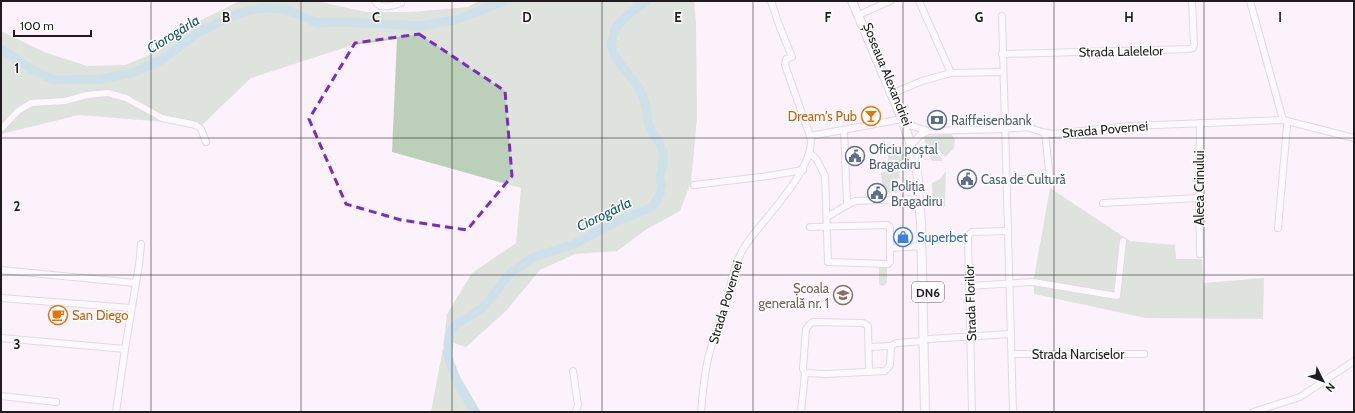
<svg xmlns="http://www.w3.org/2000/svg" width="1355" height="413" font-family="Cabin,sans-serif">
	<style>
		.green { fill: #bcd0b9 }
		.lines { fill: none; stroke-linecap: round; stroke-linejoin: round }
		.river { stroke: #97cbd6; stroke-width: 9 }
		.minor-casing { stroke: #c3bbc4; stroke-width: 8 }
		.highway-casing { stroke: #c3bbc4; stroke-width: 10 }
		.minor { stroke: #fff; stroke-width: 6 }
		.highway { stroke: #fff; stroke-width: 8 }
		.marked { fill: none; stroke: #7b2cbf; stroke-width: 3; stroke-dasharray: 8 5; stroke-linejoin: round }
		.grid { fill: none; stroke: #1f1b1f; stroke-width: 1; stroke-opacity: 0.55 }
		.labels { text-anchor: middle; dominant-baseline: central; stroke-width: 3; stroke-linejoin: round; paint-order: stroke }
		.shield { fill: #fff; stroke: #625f62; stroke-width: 1 }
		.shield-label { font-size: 12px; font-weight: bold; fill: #1f1b1f }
		.street-label { font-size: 13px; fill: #1f1b1f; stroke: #fff }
		.food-label { font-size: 13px; fill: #c56008; stroke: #fff; text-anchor: end }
		.service-label { font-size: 13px; fill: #4e5e75; stroke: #fff; text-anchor: start }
		.shop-label { font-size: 13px; fill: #366cbe; stroke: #fff; text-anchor: start }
		.education-label { font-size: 13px; fill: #785e54; stroke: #fff; text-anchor: end }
		.water-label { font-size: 14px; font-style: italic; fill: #0f5763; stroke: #fff }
		.grid-label { font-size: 13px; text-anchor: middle; font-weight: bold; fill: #1f1b1f; stroke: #fff; stroke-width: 3; stroke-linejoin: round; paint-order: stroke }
	</style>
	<rect width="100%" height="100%" fill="#fbf2fb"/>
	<g class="green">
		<path d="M240,1H316L367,12H411L468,7L479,1H694L696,23L697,118L691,182L680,211L647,229L617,251L575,254L540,270L506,311L466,347L451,342L443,348L481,412H431L443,348L447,314L472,273L516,243L521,188L392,152L397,39L353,45L251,78L202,125L79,115L1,134V31L44,52L87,66L125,65L154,53L193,24Z"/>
		<path d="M951,134L955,139L954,148L945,157L938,149V141H936L937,149L926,146L924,137L925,136Z"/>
		<path d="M927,149L938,153L943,161H932Z"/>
		<path d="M904,153L907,161H905L904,160L899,162L898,160L896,161L893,160L890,162L888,161V154Z"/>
		<path d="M899,171L900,178L897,179L898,185L904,184V182L910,181V192L883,193L881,172Z"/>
		<path d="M946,171L945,207H933L932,183L940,179Z"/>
		<path d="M1050,188L1130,241L1175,245L1176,259H1202L1203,283L1264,278L1263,319L1146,318L1034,294V278Z"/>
		<path d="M879,266H887V282L883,286L880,285L879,283Z"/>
	</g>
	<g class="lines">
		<g class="river">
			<path d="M1,49L31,69L54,80L100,79L132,73L162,60L196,34L230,17L251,10L264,8L285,9L317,23L345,22L421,26L459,19L504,1"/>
			<path d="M475,412L458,384L448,358L449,338L452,330L455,325L483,308L511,272L522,265L534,257L572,245L622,219L651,208L656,202L660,194L662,186L660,178L663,164V153L660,144L650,129L648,121L646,105L639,88L615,57L611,44L616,27L628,15L646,1"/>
		</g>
		<g class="minor-casing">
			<g id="minor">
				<path d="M375,1C380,10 392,6 401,3"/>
				<path d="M919,1L951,73"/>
				<path d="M1250,1L1283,120"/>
				<path d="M863,13L890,1"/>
				<path d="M1002,16L1013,412"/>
				<path d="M1002,54L1190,49L1193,48L1194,45L1192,1"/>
				<path d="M896,92L922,81L951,73L1003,72"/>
				<path d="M1200,123L1199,198L1200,254"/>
				<path d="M909,125L928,131L1004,129L1027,127L1042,132L1052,134L1130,126L1283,120L1354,138"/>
				<path d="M1,129L18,111L31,103L65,101L87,95L108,93L126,98L162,118L196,125L201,129L206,142"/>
				<path d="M844,130L847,205"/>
				<path d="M810,136L902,119"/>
				<path d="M915,141L920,135L928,131"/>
				<path d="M1006,180L1029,179L1047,181L1050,179L1045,133"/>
				<path d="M694,185L768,176L803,170"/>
				<path d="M1103,203L1199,198"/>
				<path d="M827,217L847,205L855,201L920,199"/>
				<path d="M810,227L888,225L890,227V262L888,264L828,262L825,176L817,160L810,153"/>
				<path d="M1278,228L1287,126"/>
				<path d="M891,248L922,246"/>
				<path d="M1,270L135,283"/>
				<path d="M969,286L1033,282L1117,296L1123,241"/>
				<path d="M1,298L131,308"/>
				<path d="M1,338L125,349"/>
				<path d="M929,339L1011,334"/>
				<path d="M891,346L896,343L924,341"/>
				<path d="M869,347L891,346"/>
				<path d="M1012,354H1144"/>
				<path d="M573,371L578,405L576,412"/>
				<path d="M805,373L826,374L885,371L890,365L891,346"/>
				<path d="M1,396L56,402"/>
				<path d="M116,412L125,349L139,265L141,244"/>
				<path d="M701,412C703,393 704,373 709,355C713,338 720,322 725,306C731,285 734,261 747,243C764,219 818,165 810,136L785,65L786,59L792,57L779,25L771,1"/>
				<path d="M801,412L805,373L803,369L806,329L810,324L813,322L863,323L868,326L869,372"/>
				<path d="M972,412L968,236L972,232L1008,231"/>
				<path d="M1253,412L1300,397L1354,361"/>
			</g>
		</g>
		<g class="highway-casing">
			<path id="highway" d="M852,1L902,119L910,142L917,170L921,224L925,412"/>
		</g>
		<use href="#minor" class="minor"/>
		<use href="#highway" class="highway"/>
	</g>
	<path d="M0 0H1355V413H0ZM419,34L505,91L512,176L467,230L401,220L346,204L309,119L355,43Z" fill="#fbf2fb" fill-opacity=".55" fill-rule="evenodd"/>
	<path class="marked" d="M419,34L505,91L512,176L467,230L401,220L346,204L309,119L355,43Z"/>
	<path class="grid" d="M151,1V412M301,1V412M452,1V412M602,1V412M753,1V412M903,1V412M1054,1V412M1204,1V412M1,138H1354M1,275H1354"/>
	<defs>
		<g id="bar-ring" transform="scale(1)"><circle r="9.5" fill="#fff" stroke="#e8710a" stroke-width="1.5"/><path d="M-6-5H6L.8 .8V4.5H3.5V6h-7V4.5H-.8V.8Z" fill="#e8710a"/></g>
		<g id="bank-ring" transform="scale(1)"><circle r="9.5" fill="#fff" stroke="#5c6f8a" stroke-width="1.5"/><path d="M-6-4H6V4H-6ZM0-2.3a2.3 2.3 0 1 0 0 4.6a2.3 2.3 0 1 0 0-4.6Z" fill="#5c6f8a"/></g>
		<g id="civic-ring" transform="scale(1)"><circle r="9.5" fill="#fff" stroke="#5c6f8a" stroke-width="1.5"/><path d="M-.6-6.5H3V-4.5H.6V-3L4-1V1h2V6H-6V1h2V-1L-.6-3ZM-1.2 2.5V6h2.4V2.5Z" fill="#5c6f8a"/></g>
		<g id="shop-ring" transform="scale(1)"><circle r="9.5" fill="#fff" stroke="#3f7fe0" stroke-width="1.5"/><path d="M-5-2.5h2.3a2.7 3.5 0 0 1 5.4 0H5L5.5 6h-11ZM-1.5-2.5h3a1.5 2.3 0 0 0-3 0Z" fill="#3f7fe0"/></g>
		<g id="school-ring" transform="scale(1)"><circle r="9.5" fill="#fff" stroke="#8d6e63" stroke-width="1.5"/><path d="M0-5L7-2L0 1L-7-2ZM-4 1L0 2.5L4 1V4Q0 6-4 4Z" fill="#8d6e63"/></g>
		<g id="cafe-ring" transform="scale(1)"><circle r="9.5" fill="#fff" stroke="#e8710a" stroke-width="1.5"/><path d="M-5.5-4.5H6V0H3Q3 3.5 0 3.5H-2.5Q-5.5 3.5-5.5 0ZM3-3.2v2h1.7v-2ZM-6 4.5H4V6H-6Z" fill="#e8710a"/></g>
	</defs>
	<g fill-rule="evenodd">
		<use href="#bar-ring" x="871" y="116"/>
		<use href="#bank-ring" x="937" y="120"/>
		<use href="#civic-ring" x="855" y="156"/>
		<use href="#civic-ring" x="967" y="179"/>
		<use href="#civic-ring" x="877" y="193"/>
		<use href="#shop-ring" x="903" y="237"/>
		<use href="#school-ring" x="843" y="295"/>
		<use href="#cafe-ring" x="58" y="315"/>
	</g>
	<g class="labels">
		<rect class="shield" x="912" y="282" width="32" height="20" rx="3"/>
		<g class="shield-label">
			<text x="928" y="292">DN6</text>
		</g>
		<g class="street-label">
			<text transform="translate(1121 51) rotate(-1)">Strada Lalelelor</text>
			<text transform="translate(888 74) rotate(68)">Șoseaua Alexandriei</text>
			<text transform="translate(1105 129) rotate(-5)">Strada Povernei</text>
			<text transform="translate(1199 188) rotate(-90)">Aleea Crinului</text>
			<text transform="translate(725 302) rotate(-73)">Strada Povernei</text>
			<text transform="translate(970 303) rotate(-92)">Strada Florilor</text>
			<text x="1078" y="354">Strada Narciselor</text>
		</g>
		<g class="food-label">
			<text x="857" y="116">Dream's Pub</text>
			<text x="72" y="315" text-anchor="start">San Diego</text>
		</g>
		<g class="service-label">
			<text x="951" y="120">Raiffeisenbank</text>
			<text x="869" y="149">Oficiu poștal<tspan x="869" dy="15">Bragadiru</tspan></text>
			<text x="981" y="179">Casa de Cultură</text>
			<text x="891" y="186">Poliția<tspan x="891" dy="15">Bragadiru</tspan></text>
		</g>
		<g class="shop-label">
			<text x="917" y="237">Superbet</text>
		</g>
		<g class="education-label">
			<text x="829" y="288">Școala<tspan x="829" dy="15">generală nr. 1</tspan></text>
		</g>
		<g class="water-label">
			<text transform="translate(173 34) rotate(-32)">Ciorogârla</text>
			<text transform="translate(604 214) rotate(-26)">Ciorogârla</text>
		</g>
	</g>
	<g class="grid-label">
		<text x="226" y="22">B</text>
		<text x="376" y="22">C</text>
		<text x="527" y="22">D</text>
		<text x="678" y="22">E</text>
		<text x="828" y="22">F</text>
		<text x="979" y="22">G</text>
		<text x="1129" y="22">H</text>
		<text x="1280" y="22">I</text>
		<text x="17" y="73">1</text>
		<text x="17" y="211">2</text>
		<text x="17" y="349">3</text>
	</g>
	<rect width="1355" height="413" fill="none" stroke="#1f1b1f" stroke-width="4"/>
	<g transform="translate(1323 381) rotate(132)" stroke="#ffffff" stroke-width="3" paint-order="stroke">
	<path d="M0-3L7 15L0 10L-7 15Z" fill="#1f1b1f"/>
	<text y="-6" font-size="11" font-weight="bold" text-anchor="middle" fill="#1f1b1f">N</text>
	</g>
	<path d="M14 30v6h77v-6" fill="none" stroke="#1f1b1f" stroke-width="2"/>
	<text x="20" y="30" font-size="12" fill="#1f1b1f" stroke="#ffffff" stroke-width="3" paint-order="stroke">100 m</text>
</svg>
